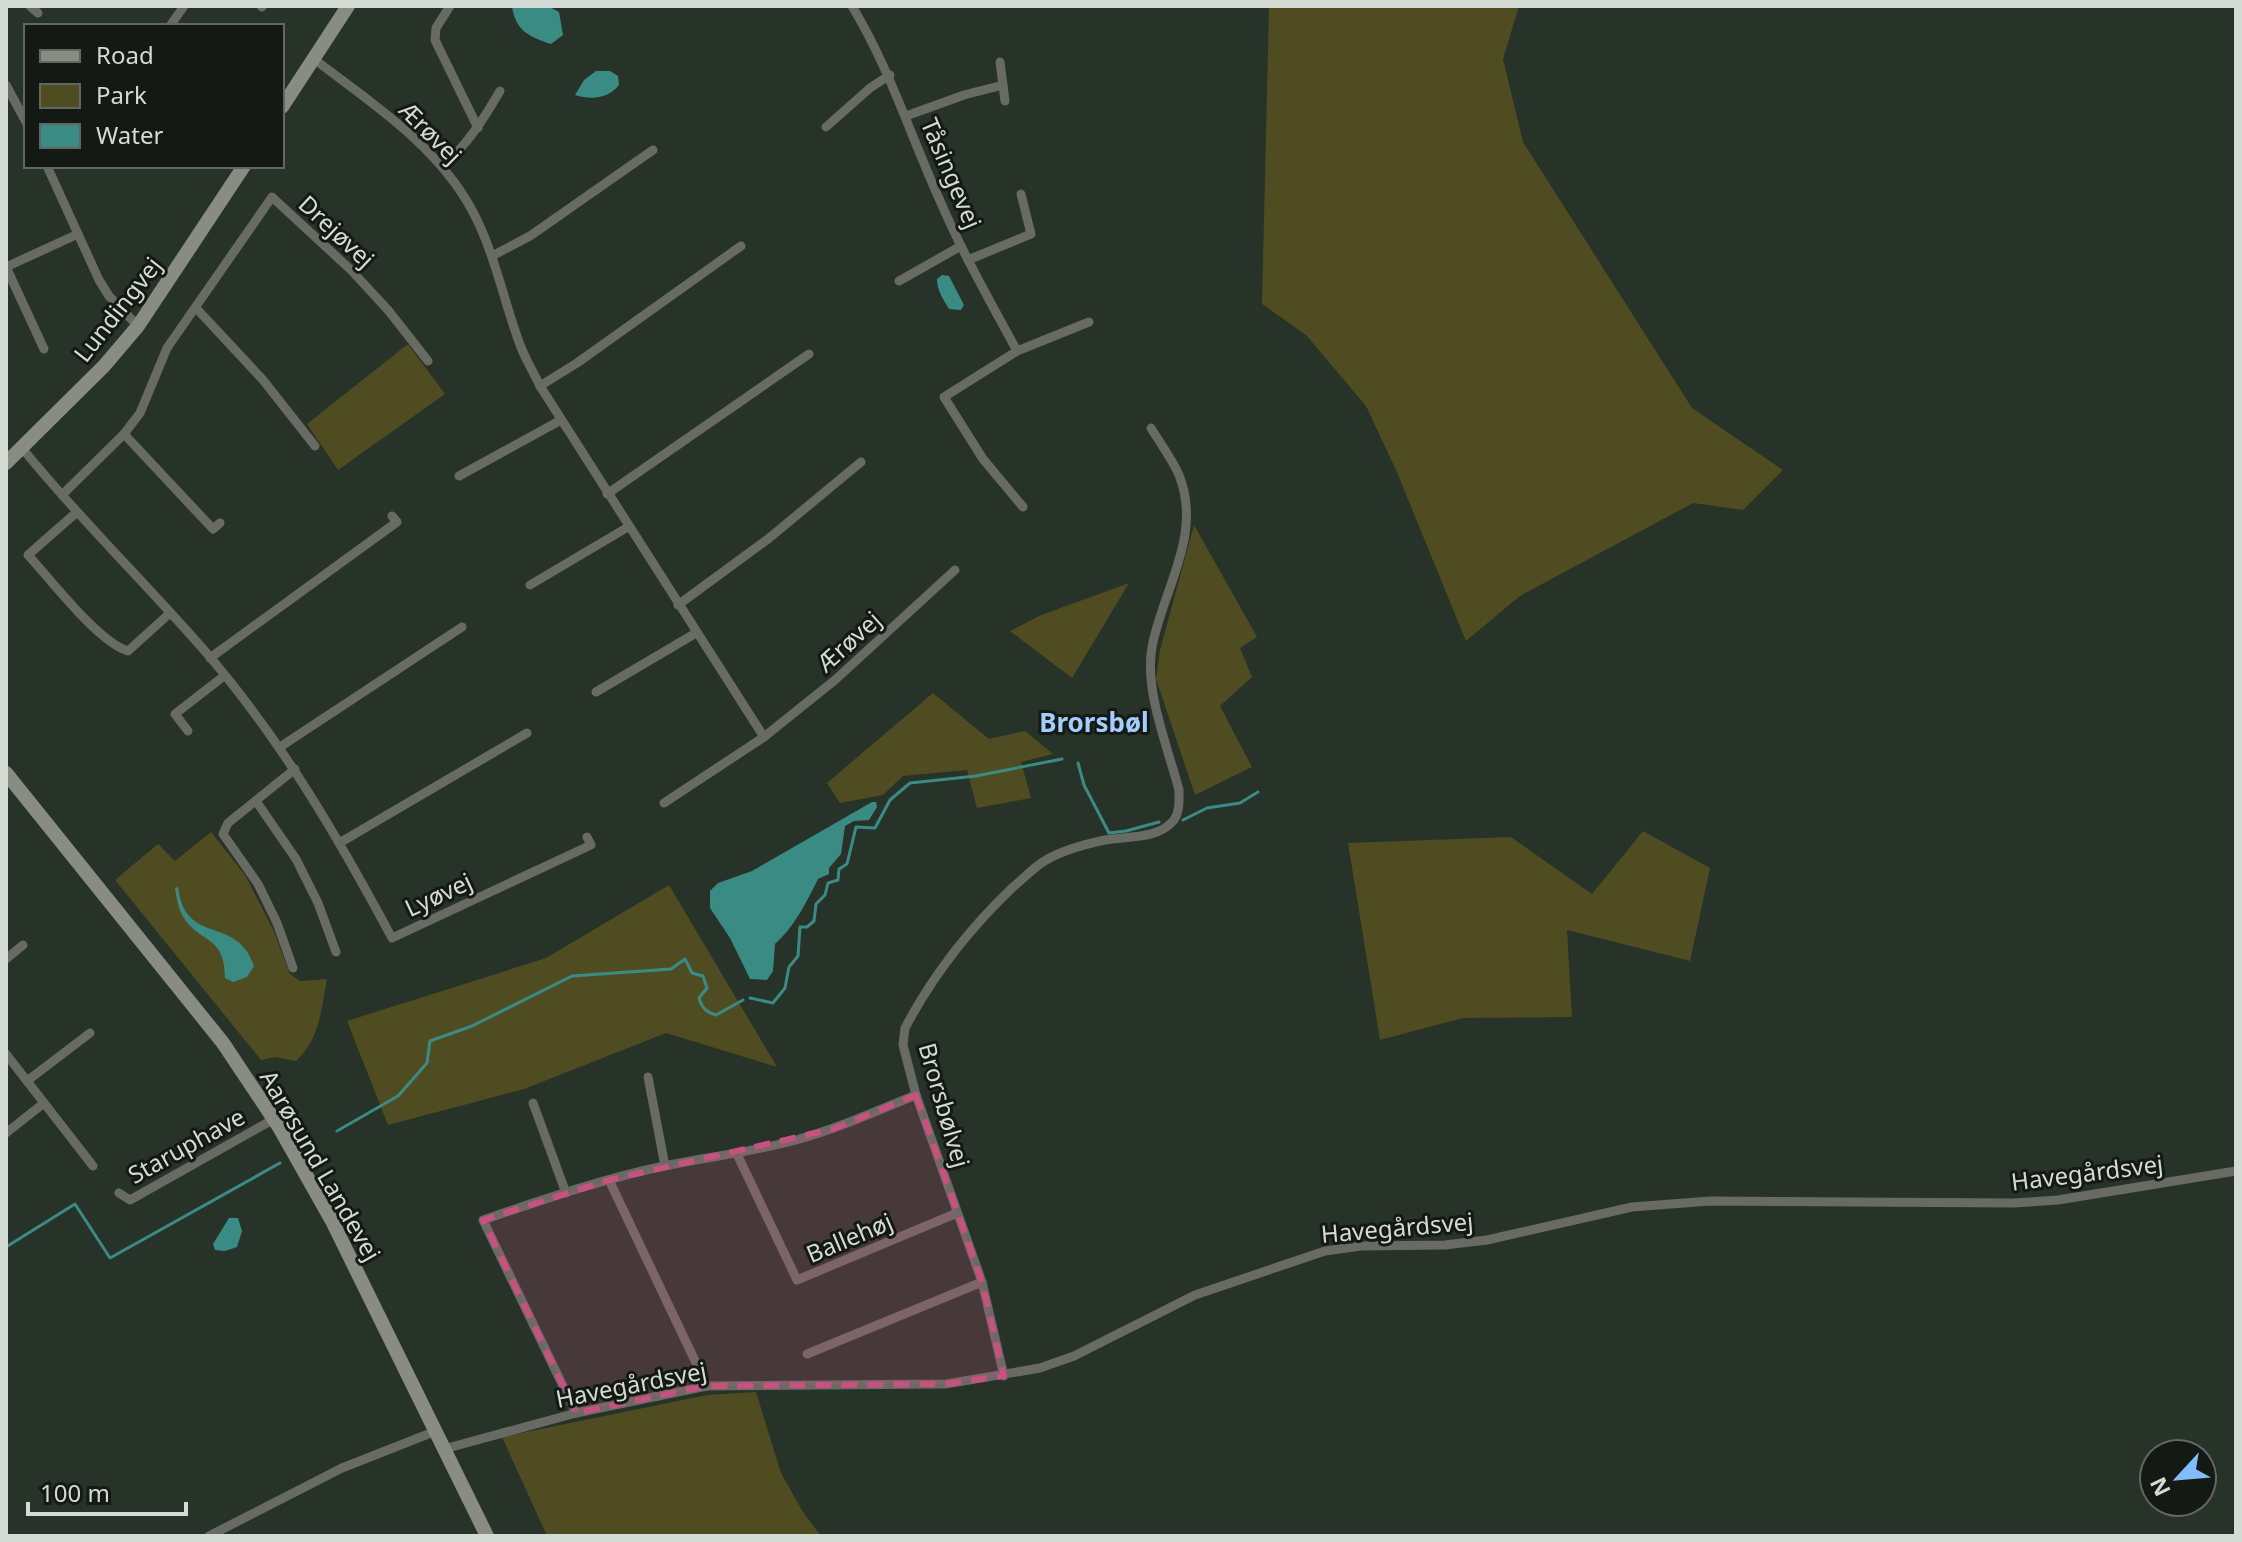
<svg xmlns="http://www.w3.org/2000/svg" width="2242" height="1542" font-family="'Noto Sans',sans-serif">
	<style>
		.green { fill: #4f4c22 }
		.water { fill: #3b8b85 }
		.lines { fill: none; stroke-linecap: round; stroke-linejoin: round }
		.stream { stroke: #3b8b85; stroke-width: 3 }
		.street { stroke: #686b64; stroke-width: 9 }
		.secondary { stroke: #888c82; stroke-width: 14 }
		.marked { fill: #c7527f; fill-opacity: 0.2; stroke: #c7527f; stroke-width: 6; stroke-dasharray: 16 10; stroke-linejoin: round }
		.labels { text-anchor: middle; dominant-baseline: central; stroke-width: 6; stroke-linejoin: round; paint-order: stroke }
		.street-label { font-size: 24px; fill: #d4dbd4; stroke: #141914 }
		.neighbourhood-label { font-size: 26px; font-weight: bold; fill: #a2cdfc; stroke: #141914 }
	</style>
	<rect width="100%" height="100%" fill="#273228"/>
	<g class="green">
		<path d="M1269,6H1519L1503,59L1523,142L1692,408L1783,470L1743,510L1693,503L1520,596L1466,641L1396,470L1366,406L1306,335L1262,304Z"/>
		<path d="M408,344L445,394L338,470L307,424Z"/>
		<path d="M1194,525L1257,637L1240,648L1252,677L1220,706L1252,767L1195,795L1156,679L1160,650Z"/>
		<path d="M1129,583L1072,678L1010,631L1039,616Z"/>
		<path d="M933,693L989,739L1025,731L1053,754L1021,762L1031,798L977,808L967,770L903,776L883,795L840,803L827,783Z"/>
		<path d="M1643,831L1710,868L1690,961L1567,930L1572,1017L1463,1018L1380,1040L1348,843L1511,837L1592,894Z"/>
		<path d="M211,832L245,875L273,929L290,974L300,981L327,979C321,1010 320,1039 296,1061L275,1057L261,1060L115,880L158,844L175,861Z"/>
		<path d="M669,885L777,1067L666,1033L524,1089L388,1125L347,1021L546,958Z"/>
		<path d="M756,1392L781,1473L803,1512L821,1536H547L502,1437L707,1395Z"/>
	</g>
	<g class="water">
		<path d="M512,6H548L559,12L563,35L551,44C529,37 515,30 512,6Z"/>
		<path d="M596,71H610L618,76L619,85C608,99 591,100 575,95L584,80Z"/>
		<path d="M942,275L949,276L964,305L961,310L949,309C943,299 937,290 937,279Z"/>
		<path d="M872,802H876L877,807L869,820L854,821L845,826L841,854L829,868V874L818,879C806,903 795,926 775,944L773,971L767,980L750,979L730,938L710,908V891L718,883L752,871Z"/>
		<path d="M178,887C185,947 237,914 254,966L247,977L233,982L225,978C225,935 201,944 184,918C178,909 177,899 175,888Z"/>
		<path d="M229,1218H238L242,1231L237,1247L225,1251L215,1250L213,1244Z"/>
	</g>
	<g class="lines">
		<g class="stream">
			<path d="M1078,763L1084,785L1109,833L1126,831L1159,822"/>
			<path d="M1183,820L1207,808L1240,803L1258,792"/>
			<path d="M750,998L773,1003L785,988L789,967L798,956L800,927H807L814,921L816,904L825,895L828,883L838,880L839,869L847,864L856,827L875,828L890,800L910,783L976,776L1062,759"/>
			<path d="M337,1131L398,1096L427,1063L430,1041L472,1026L572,976L671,969L685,959L692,973L703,976L707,988L699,998C702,1008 706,1012 716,1015L743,1000"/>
			<path d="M6,1247L75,1204L110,1258L280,1163"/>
		</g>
		<g class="street">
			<path d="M30,6L38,13"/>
			<path d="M261,6L262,7"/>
			<path d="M450,6L436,28L435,40L478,128"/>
			<path d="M852,6C890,69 911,137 941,203C963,254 991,303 1017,351"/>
			<path d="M170,26L184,6"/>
			<path d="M314,59C371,103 436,144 472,210C494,251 503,298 519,342C524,357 533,371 540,386L764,737"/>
			<path d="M1000,62L1005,101"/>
			<path d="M6,85L26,122"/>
			<path d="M906,116L964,95L1003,85"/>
			<path d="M826,127L870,88L890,75"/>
			<path d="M47,166L99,280L109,296L138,326"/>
			<path d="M442,167C467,145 483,120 500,91"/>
			<path d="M492,256L530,236L653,150"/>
			<path d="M968,260L1031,234L1021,194"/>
			<path d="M6,267L44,349"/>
			<path d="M6,267L78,234"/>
			<path d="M899,281L961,246"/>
			<path d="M196,308L263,380L315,446"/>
			<path d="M540,386L577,363L741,246"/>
			<path d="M124,434L213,529L220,523"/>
			<path d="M22,448C81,521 149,586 210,657C283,743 339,839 392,938L591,845L587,837"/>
			<path d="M459,476L561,420"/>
			<path d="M607,494L809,354"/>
			<path d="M62,495L124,434L140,413L167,348L272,197L351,270L388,310L428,361"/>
			<path d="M1023,507L983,459L944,397L1017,351L1089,322"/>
			<path d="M77,512L28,555C52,581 98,642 128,651L170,613"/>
			<path d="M530,585L628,527"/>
			<path d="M678,605L768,539L861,462"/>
			<path d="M210,658L397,522L392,516"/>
			<path d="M596,692L696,633"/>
			<path d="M188,731L175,714L224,676"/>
			<path d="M280,747L462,627"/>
			<path d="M256,801L296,859L318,903L336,952"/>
			<path d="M664,803L764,737L835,680L955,570"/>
			<path d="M341,842L527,733"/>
			<path d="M6,959L23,945"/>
			<path d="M293,968L277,923L258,884L223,834L228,823L295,769"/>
			<path d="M6,1054L93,1166"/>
			<path d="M648,1077L665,1166"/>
			<path d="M27,1081L90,1033"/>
			<path d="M533,1103L566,1193"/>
			<path d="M6,1133L44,1103"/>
			<path d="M737,1154L797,1280L957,1213"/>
			<path d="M609,1180L707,1386"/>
			<path d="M119,1193L130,1200L274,1119"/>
			<path d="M807,1354L982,1282"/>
			<path d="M1004,1376L982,1282L916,1095L903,1045L905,1028C933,975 970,928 1013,887C1024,878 1034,867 1046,860C1063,850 1086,844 1105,840C1126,836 1158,840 1174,820C1180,811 1179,800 1179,790C1168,748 1144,690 1152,647C1163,589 1203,535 1179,475C1172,459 1160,443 1151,428"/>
			<path d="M576,1413L483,1220C542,1200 602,1179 664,1166C708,1157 752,1152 796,1140C837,1129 876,1111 916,1095"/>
			<path d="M444,1449L576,1413L707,1386L946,1384L1040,1368L1074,1356L1195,1295L1325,1251L1361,1246L1445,1245L1487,1240L1632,1207L1710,1201L2014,1203L2058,1200L2236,1171"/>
			<path d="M209,1536L342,1468L436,1431"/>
		</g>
		<g class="secondary">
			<path d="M282,107L348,6"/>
			<path d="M6,463L104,366L138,326L244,166"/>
			<path d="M6,773L223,1043L279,1127L332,1221L487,1536"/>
		</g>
	</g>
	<path class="marked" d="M916,1095L982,1282L1004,1376L946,1384L707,1386L576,1413L483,1220L609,1180L833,1129Z"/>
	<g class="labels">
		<g class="street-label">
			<text transform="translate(431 132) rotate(45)">Ærøvej</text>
			<text transform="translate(952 173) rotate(67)">Tåsingevej</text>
			<text transform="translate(337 231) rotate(43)">Drejøvej</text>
			<text transform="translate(117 309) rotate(-52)">Lundingvej</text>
			<text transform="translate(848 641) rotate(-42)">Ærøvej</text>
			<text transform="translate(438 894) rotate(-25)">Lyøvej</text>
			<text transform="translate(945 1105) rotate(74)">Brorsbølvej</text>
			<text transform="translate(186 1145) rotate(-29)">Staruphave</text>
			<text transform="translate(321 1165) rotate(60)">Aarøsund Landevej</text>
			<text transform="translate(2087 1172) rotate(-7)">Havegårdsvej</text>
			<text transform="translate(1397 1227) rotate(-5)">Havegårdsvej</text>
			<text transform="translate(849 1237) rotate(-23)">Ballehøj</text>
			<text transform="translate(631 1384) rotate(-11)">Havegårdsvej</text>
		</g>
		<g class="neighbourhood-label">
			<text x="1094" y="722">Brorsbøl</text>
		</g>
	</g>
	<rect width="2242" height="1542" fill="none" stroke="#d4dbd4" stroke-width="16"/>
	<rect x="24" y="24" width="260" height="144" fill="#141914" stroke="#616761" stroke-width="2"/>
	<rect x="40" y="50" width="40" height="12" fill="#888c82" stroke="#616761" stroke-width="2"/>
	<text x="96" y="64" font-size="24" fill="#d4dbd4">Road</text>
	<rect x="40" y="84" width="40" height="24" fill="#4f4c22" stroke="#616761" stroke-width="2"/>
	<text x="96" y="104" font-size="24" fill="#d4dbd4">Park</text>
	<rect x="40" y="124" width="40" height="24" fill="#3b8b85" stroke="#616761" stroke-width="2"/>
	<text x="96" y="144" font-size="24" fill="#d4dbd4">Water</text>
	<g transform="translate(2178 1478) rotate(244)"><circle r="38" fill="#141914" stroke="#616761" stroke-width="2"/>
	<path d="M0-6L14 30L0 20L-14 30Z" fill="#82bcfa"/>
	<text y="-12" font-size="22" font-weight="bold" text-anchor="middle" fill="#d4dbd4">N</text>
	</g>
	<path d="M28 1502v12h158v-12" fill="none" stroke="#d4dbd4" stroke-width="4"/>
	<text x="40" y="1502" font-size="24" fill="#d4dbd4" stroke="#141914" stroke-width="6" paint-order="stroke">100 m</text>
</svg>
